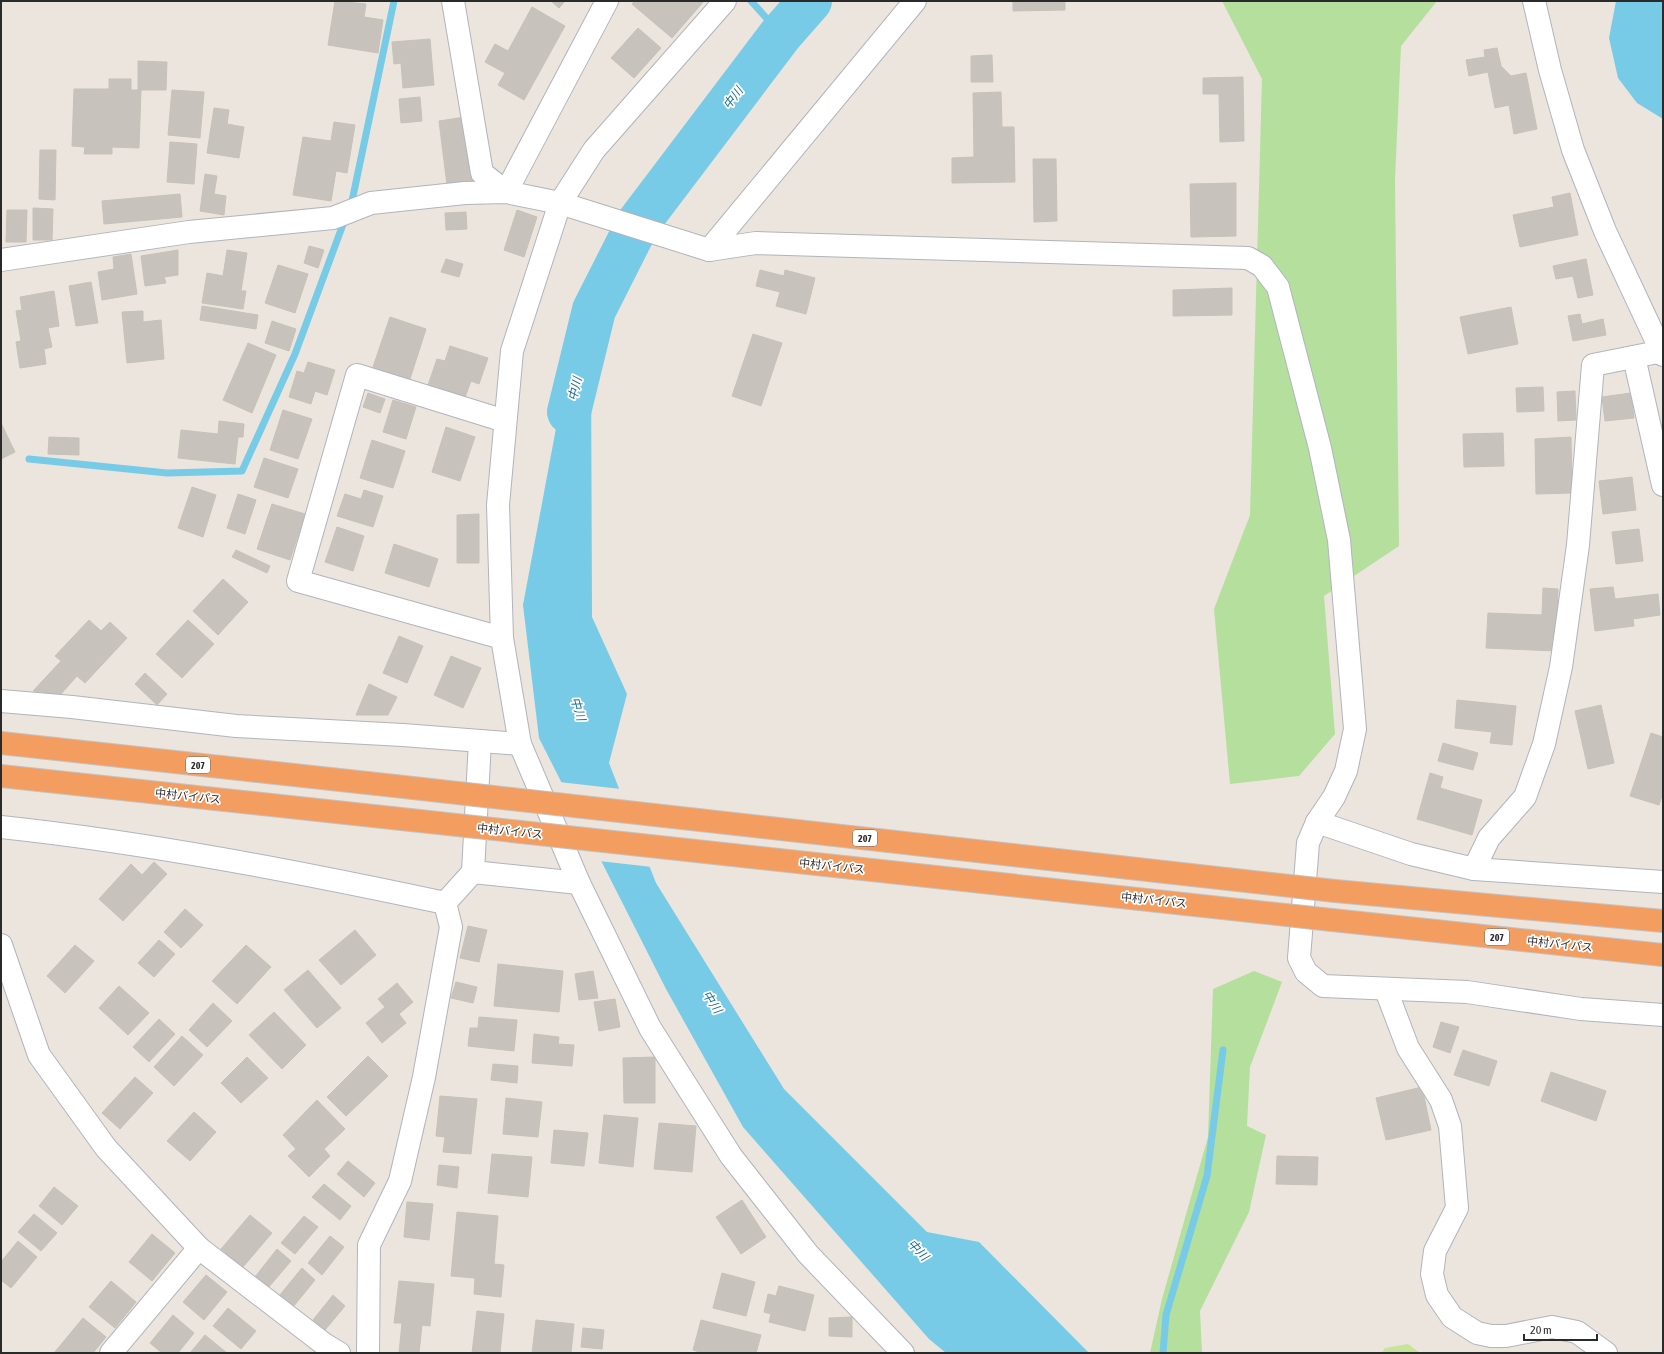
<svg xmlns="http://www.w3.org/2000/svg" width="1664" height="1354" font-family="'Asap Condensed','Noto Sans JP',sans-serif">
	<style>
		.green { fill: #b5df9d }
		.pitch { fill: #c6e599 }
		.water { fill: #77cbe7 }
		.pier { fill: #ebe5dd }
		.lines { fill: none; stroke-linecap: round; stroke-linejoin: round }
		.stream { stroke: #77cbe7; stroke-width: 7 }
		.river { stroke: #77cbe7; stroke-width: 44 }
		.building { fill: #c7c3bc; stroke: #c7c1b7 }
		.minor-casing { stroke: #b1b4bd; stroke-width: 24 }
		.highway-casing { stroke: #c3c3c3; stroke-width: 24 }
		.minor { stroke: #fff; stroke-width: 22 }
		.highway { stroke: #f49d60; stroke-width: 22 }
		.highway-bridge-casing { stroke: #c3c3c3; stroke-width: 24; stroke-linecap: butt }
		.highway-bridge { stroke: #f49d60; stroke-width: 22 }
		.labels { text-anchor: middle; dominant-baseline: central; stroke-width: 3.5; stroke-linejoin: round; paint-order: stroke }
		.shield { fill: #fff; stroke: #6a6a6a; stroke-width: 1 }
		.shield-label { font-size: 10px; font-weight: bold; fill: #2a2a2a }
		.street-label { font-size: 11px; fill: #2a2a2a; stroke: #fff }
		.water-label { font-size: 12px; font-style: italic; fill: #166a93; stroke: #fff }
	</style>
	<rect width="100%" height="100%" fill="#ebe5dd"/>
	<g class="green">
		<path d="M1222,1H1437L1401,46L1395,180L1399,546L1324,596L1335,734L1299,776L1230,784L1214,609L1250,515L1262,79Z"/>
		<path d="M1254,971L1282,982L1250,1067L1247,1126L1266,1135L1249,1212L1200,1311L1202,1353H1150L1162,1299L1208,1137L1213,989Z"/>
	</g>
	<path class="pitch" d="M1408,1344L1420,1353H1382L1385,1348Z"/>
	<g class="water">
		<path d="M1616,1H1663V119L1637,103L1618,78L1609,38Z"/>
		<path d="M571,348L591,357L592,617L627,694L609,763L656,883L784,1089L927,1232L979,1242L1089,1353H946L929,1339L743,1127L666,989L539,738L523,605Z"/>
	</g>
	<path class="pier" d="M559,782L621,789L652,867L599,861Z"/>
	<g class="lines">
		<g class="stream">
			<path d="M751,1L781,34"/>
			<path d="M352,201L394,1"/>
			<path d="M29,459L167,473L242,471L295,354L345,219"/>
			<path d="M1163,1353L1166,1315L1207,1176L1223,1050"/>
		</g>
		<path class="river" d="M569,412L594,310L638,223L781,34L810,1"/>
	</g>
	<g class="building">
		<path d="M335,1L366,4L364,17L383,20L378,53L328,45Z"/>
		<path d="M551,1H565L559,8Z"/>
		<path d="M635,1H704L672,38L632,4Z"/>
		<path d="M1013,1H1065V10L1013,11Z"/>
		<path d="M532,7L565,26L524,100L498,85L505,73L485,62L495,44L508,51Z"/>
		<path d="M638,28L661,48L634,78L611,58Z"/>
		<path d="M430,39L434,85L403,88L401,63L394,64L392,42Z"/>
		<path d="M1497,48L1501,66L1511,76L1526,73L1537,129L1514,134L1509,105L1495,108L1488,72L1469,76L1466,60L1485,57L1484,50Z"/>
		<path d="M992,55L993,82H971V56Z"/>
		<path d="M138,61L167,62L166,90H138Z"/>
		<path d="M1243,77L1244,141L1220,142L1219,94H1203V78Z"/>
		<path d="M109,79H131V90H141L139,148L112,147V154H84L85,147L72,146L74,89H109Z"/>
		<path d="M172,90L204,92L200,138L168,135Z"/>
		<path d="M1001,92L1002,127H1014L1015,182L952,183V158L974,157L973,93Z"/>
		<path d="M420,97L422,121L401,123L399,99Z"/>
		<path d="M214,108L229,110L227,124L244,127L239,158L207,153Z"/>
		<path d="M465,117L473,181L447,185L439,121Z"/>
		<path d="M334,122L355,125L347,173L336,171L331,201L293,195L303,137L331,141Z"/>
		<path d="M170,142L197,144L194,184L167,182Z"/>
		<path d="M40,150H56L55,200L39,199Z"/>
		<path d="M1033,159H1056L1057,221L1034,222Z"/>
		<path d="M205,174L217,176L214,194L226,196L224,215L200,211Z"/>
		<path d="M1236,183V236L1191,237L1190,184Z"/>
		<path d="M1570,193L1578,235L1520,247L1513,215L1554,207L1552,197Z"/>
		<path d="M180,194L182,217L104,224L102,201Z"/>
		<path d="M33,208L53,209L52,240H33Z"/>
		<path d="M7,210H27L26,242H6Z"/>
		<path d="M517,210L537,217L524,257L504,250Z"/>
		<path d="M466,212L467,229L446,230L445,213Z"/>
		<path d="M309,246L324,250L318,268L304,263Z"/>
		<path d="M178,250V275L164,277L166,283L145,286L141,256Z"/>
		<path d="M227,250L247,253L241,291H246L243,309L202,303L207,273L223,276Z"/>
		<path d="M131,254L137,294L102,300L98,272L114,269L113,257Z"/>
		<path d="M446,259L463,264L459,277L441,272Z"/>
		<path d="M1586,259L1593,295L1578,298L1573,276L1556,279L1553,266Z"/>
		<path d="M278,265L308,274L295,313L265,303Z"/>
		<path d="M760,270L784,276L785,270L815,278L806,314L776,306L780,292L756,286Z"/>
		<path d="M91,282L98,323L76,326L69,286Z"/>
		<path d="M1232,288V315L1173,316V290Z"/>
		<path d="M54,291L59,326L48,328L52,347L44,349L46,364L20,368L16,342L21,341L16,311L22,310L20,297Z"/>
		<path d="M202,306L258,315L256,329L200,320Z"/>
		<path d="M1511,307L1518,344L1468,354L1460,317Z"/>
		<path d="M143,311V322L161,320L164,359L127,363L122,312Z"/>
		<path d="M1580,314L1582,324L1603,319L1606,335L1573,341L1568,316Z"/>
		<path d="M390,317L426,329L410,379L373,367Z"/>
		<path d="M272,321L296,329L289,351L265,343Z"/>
		<path d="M753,334L782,343L761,406L732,396Z"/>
		<path d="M248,343L276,355L252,413L223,400Z"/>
		<path d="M450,346L488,358L479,384L471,381L464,400L427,388L437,359L445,361Z"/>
		<path d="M308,362L335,370L327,395L315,391L311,404L289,397L297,371L304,373Z"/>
		<path d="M1543,387L1544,411L1517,412L1516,388Z"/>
		<path d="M1575,391L1576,420L1558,421L1557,392Z"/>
		<path d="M368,393L385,399L380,413L363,407Z"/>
		<path d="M1631,393L1634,418L1605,421L1602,397Z"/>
		<path d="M393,400L416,407L406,439L383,432Z"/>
		<path d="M283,410L312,419L298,459L270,450Z"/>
		<path d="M219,421L244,424L243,437H238L235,464L178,458L181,430L218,434Z"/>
		<path d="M1,423L15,452L1,459Z"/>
		<path d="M446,427L475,437L460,481L432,472Z"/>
		<path d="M1503,433L1504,466L1464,467L1463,434Z"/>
		<path d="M49,437L79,438V455L48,454Z"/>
		<path d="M1571,437L1572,493L1536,494L1535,439Z"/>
		<path d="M372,440L405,451L393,488L360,478Z"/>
		<path d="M264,458L298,469L288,498L254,487Z"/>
		<path d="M1632,477L1636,510L1603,514L1599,481Z"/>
		<path d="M192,487L216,495L203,537L178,528Z"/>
		<path d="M364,490L383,496L373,527L337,516L345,494L361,499Z"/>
		<path d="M238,494L256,500L245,534L227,528Z"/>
		<path d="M272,504L305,514L290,560L257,549Z"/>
		<path d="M479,514V563H457V515Z"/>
		<path d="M337,527L364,536L353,571L325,562Z"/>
		<path d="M1639,529L1643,561L1616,564L1612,532Z"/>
		<path d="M394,544L438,559L429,587L385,573Z"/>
		<path d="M236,550L270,566L267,573L232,557Z"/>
		<path d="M223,579L248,602L218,635L193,611Z"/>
		<path d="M1613,587L1615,599L1658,594L1660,615L1633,619L1634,626L1595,631L1590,589Z"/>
		<path d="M1543,588L1558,589L1556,651L1486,648L1488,613L1542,615Z"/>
		<path d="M89,620L101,631L110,622L127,638L85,683L77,676L61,694L33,691L61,661L55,656Z"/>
		<path d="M188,620L214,644L182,678L156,654Z"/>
		<path d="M399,636L423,646L407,683L383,673Z"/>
		<path d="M451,656L481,668L463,708L434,695Z"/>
		<path d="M145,673L167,694L157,705L135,684Z"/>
		<path d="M369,684L397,697L388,715H356Z"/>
		<path d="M1457,700L1516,706L1512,745L1490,743L1492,732L1455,728Z"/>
		<path d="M1601,705L1614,763L1588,769L1575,711Z"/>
		<path d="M1651,733L1663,737V793L1659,805L1630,796Z"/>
		<path d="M1443,743L1478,753L1473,770L1438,761Z"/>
		<path d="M1430,773L1443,777L1440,788L1482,800L1472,835L1417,819Z"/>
		<path d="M154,862L167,874L123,921L99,899L131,864L142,875Z"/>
		<path d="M185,909L203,925L181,948L164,932Z"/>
		<path d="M468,926L487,930L479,962L460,958Z"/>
		<path d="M355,930L376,955L341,985L319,960Z"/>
		<path d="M159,940L175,954L154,977L138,963Z"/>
		<path d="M75,945L94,961L65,993L47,976Z"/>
		<path d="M246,945L271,967L237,1004L212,981Z"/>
		<path d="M498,964L563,971L559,1012L494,1006Z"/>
		<path d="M308,970L341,1008L317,1028L284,990Z"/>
		<path d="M593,971L598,998L579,1000L575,974Z"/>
		<path d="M456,982L477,987L473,1003L451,998Z"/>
		<path d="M397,983L413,1002L399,1014L406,1023L382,1043L366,1023L385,1007L378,999Z"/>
		<path d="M119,986L149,1013L128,1035L99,1008Z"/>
		<path d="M615,999L620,1027L599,1031L594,1002Z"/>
		<path d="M213,1003L232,1021L207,1047L189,1030Z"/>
		<path d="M274,1012L306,1045L282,1069L249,1035Z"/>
		<path d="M479,1017L517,1020L514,1051L468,1046L470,1028H478Z"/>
		<path d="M159,1019L175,1034L149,1062L133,1047Z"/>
		<path d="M1441,1022L1459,1027L1450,1053L1433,1047Z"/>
		<path d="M534,1034L559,1037L558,1044L574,1045L572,1066L532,1063Z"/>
		<path d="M182,1036L203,1055L174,1086L154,1067Z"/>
		<path d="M1463,1050L1497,1061L1489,1086L1454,1075Z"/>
		<path d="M368,1056L388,1076L346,1116L327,1097Z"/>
		<path d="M247,1057L268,1078L241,1103L221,1083Z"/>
		<path d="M655,1057V1103H624L623,1058Z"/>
		<path d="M493,1064L518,1066L517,1083L491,1080Z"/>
		<path d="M1551,1072L1606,1091L1596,1121L1541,1101Z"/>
		<path d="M135,1077L153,1093L120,1129L102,1113Z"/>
		<path d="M1422,1087L1431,1130L1386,1140L1376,1098Z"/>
		<path d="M440,1096L477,1099L471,1154L443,1152L445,1137L436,1136Z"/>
		<path d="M506,1098L542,1102L538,1137L503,1134Z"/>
		<path d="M317,1100L345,1129L324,1149L330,1156L309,1177L288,1156L296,1149L283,1135Z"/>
		<path d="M194,1112L216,1132L190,1161L167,1141Z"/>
		<path d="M604,1115L638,1118L633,1167L599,1163Z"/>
		<path d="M659,1123L696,1126L692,1172L654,1169Z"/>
		<path d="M554,1130L588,1133L584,1166L551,1163Z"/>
		<path d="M492,1154L532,1157L528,1197L488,1193Z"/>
		<path d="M1277,1156L1318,1157L1317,1185L1276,1184Z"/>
		<path d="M348,1161L375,1183L364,1197L337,1174Z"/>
		<path d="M439,1165L459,1167L457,1188L437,1185Z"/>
		<path d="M324,1184L351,1206L340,1220L312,1197Z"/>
		<path d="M54,1187L78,1206L62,1225L39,1206Z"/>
		<path d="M742,1200L766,1237L741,1254L716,1217Z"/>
		<path d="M407,1202L433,1204L429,1240L404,1237Z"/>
		<path d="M457,1212L498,1216L494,1264L504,1265L501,1297L474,1294L475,1278L451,1276Z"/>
		<path d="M34,1214L57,1233L41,1251L18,1232Z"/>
		<path d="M250,1215L272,1233L243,1267L221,1249Z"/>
		<path d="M304,1216L318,1227L295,1254L281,1243Z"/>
		<path d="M152,1234L175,1253L152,1281L129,1262Z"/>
		<path d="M330,1236L344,1247L322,1275L308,1263Z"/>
		<path d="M18,1241L37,1257L11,1288L1,1280V1262Z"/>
		<path d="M277,1249L291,1261L268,1288L255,1277Z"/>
		<path d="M302,1268L315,1280L293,1307L279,1296Z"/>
		<path d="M722,1273L755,1282L746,1316L713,1308Z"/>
		<path d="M206,1275L227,1292L204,1320L183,1302Z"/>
		<path d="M111,1281L136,1302L115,1328L89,1307Z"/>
		<path d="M399,1281L434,1284L430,1326L422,1325L419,1353H399L402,1323H394Z"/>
		<path d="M779,1286L814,1295L805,1331L769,1322L771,1314L764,1312L768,1294L776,1296Z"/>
		<path d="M333,1295L345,1306L325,1330L313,1320Z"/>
		<path d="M228,1308L256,1331L241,1349L213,1326Z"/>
		<path d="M477,1311L504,1314L500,1353H472Z"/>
		<path d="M173,1315L194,1333L178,1353H162L150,1343Z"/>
		<path d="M852,1317V1337L829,1336V1318Z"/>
		<path d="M83,1318L106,1337L93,1353H54Z"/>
		<path d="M536,1320L574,1324L571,1353H532Z"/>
		<path d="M701,1320L761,1335L756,1353H703L693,1350Z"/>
		<path d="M583,1328L604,1330L602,1349L581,1347Z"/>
		<path d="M205,1335L227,1353H190Z"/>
	</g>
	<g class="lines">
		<g class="minor-casing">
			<g id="minor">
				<path d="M453,1L482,173L506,192"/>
				<path d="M725,1L594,150L560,203L512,351L498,505L502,638L520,744L579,883L650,1028L731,1156L808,1254L903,1353"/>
				<path d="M1534,1L1550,70L1573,150L1605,231L1663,355"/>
				<path d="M506,192L607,1"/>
				<path d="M709,250L915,1"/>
				<path d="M1,260L189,232L333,218L371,203L465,193L506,192L560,203L709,250L756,243L1248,258L1262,266L1278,287L1320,448L1339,540L1355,729L1346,771L1334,797L1317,822L1308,843L1299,958L1306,972L1323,986L1467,992L1581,1009L1663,1015"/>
				<path d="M1634,357L1663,485"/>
				<path d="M502,638L298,581L357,375L505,421"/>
				<path d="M1,701L72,707L236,726L403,735L520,744"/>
				<path d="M1317,822L1411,854L1474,869L1663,882"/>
				<path d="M1,827C150,843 299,872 445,903L473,872L579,883"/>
				<path d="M1474,869L1489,838L1525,797L1544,744L1561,667L1578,545L1593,365L1663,351"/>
				<path d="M473,872L480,741"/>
				<path d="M1,945L39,1055L106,1148L199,1248L324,1344L339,1353"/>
				<path d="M1386,990L1408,1048L1441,1100L1450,1126L1457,1208L1435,1251L1432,1274L1437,1295L1452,1317L1477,1333L1491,1336H1506L1552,1327L1577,1332L1606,1353"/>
				<path d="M111,1353L199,1248"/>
				<path d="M368,1353L369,1245L400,1181L424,1077L451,927L445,903"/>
			</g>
		</g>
		<g class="highway-casing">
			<g id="highway">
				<path d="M1,743L395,786"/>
				<path d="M1,776L392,818"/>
				<path d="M1335,891L1663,921"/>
				<path d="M1332,920L1663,955"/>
			</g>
		</g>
		<use href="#minor" class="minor"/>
		<use href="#highway" class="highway"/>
		<g class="highway-bridge-casing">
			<g id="highway-bridge">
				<path d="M395,786L1335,891"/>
				<path d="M392,818L1332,920"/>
			</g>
		</g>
		<use href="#highway-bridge" class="highway-bridge"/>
	</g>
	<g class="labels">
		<g class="shield">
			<rect x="186" y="757" width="24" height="16" rx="3"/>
			<rect x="853" y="830" width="24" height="16" rx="3"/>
			<rect x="1485" y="929" width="24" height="16" rx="3"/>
		</g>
		<g class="shield-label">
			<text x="198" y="765">207</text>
			<text x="865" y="838">207</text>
			<text x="1497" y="937">207</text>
		</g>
		<g class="street-label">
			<text transform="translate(188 796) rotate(6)">中村バイパス</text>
			<text transform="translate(510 831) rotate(6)">中村バイパス</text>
			<text transform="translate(832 866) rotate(6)">中村バイパス</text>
			<text transform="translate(1154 900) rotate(6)">中村バイパス</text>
			<text transform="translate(1560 944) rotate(6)">中村バイパス</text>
		</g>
		<g class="water-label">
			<text transform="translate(733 98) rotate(-53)">中川</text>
			<text transform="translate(575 389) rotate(-77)">中川</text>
			<text transform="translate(578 709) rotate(74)">中川</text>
			<text transform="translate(712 1002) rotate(57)">中川</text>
			<text transform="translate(918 1250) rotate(46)">中川</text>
		</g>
	</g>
	<rect width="1664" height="1354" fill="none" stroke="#2a2a2a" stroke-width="4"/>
	<path d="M1524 1334v6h73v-6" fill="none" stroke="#2a2a2a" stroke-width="2"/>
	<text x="1530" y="1334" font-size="12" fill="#2a2a2a" stroke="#ffffff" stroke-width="3" paint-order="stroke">20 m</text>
</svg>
